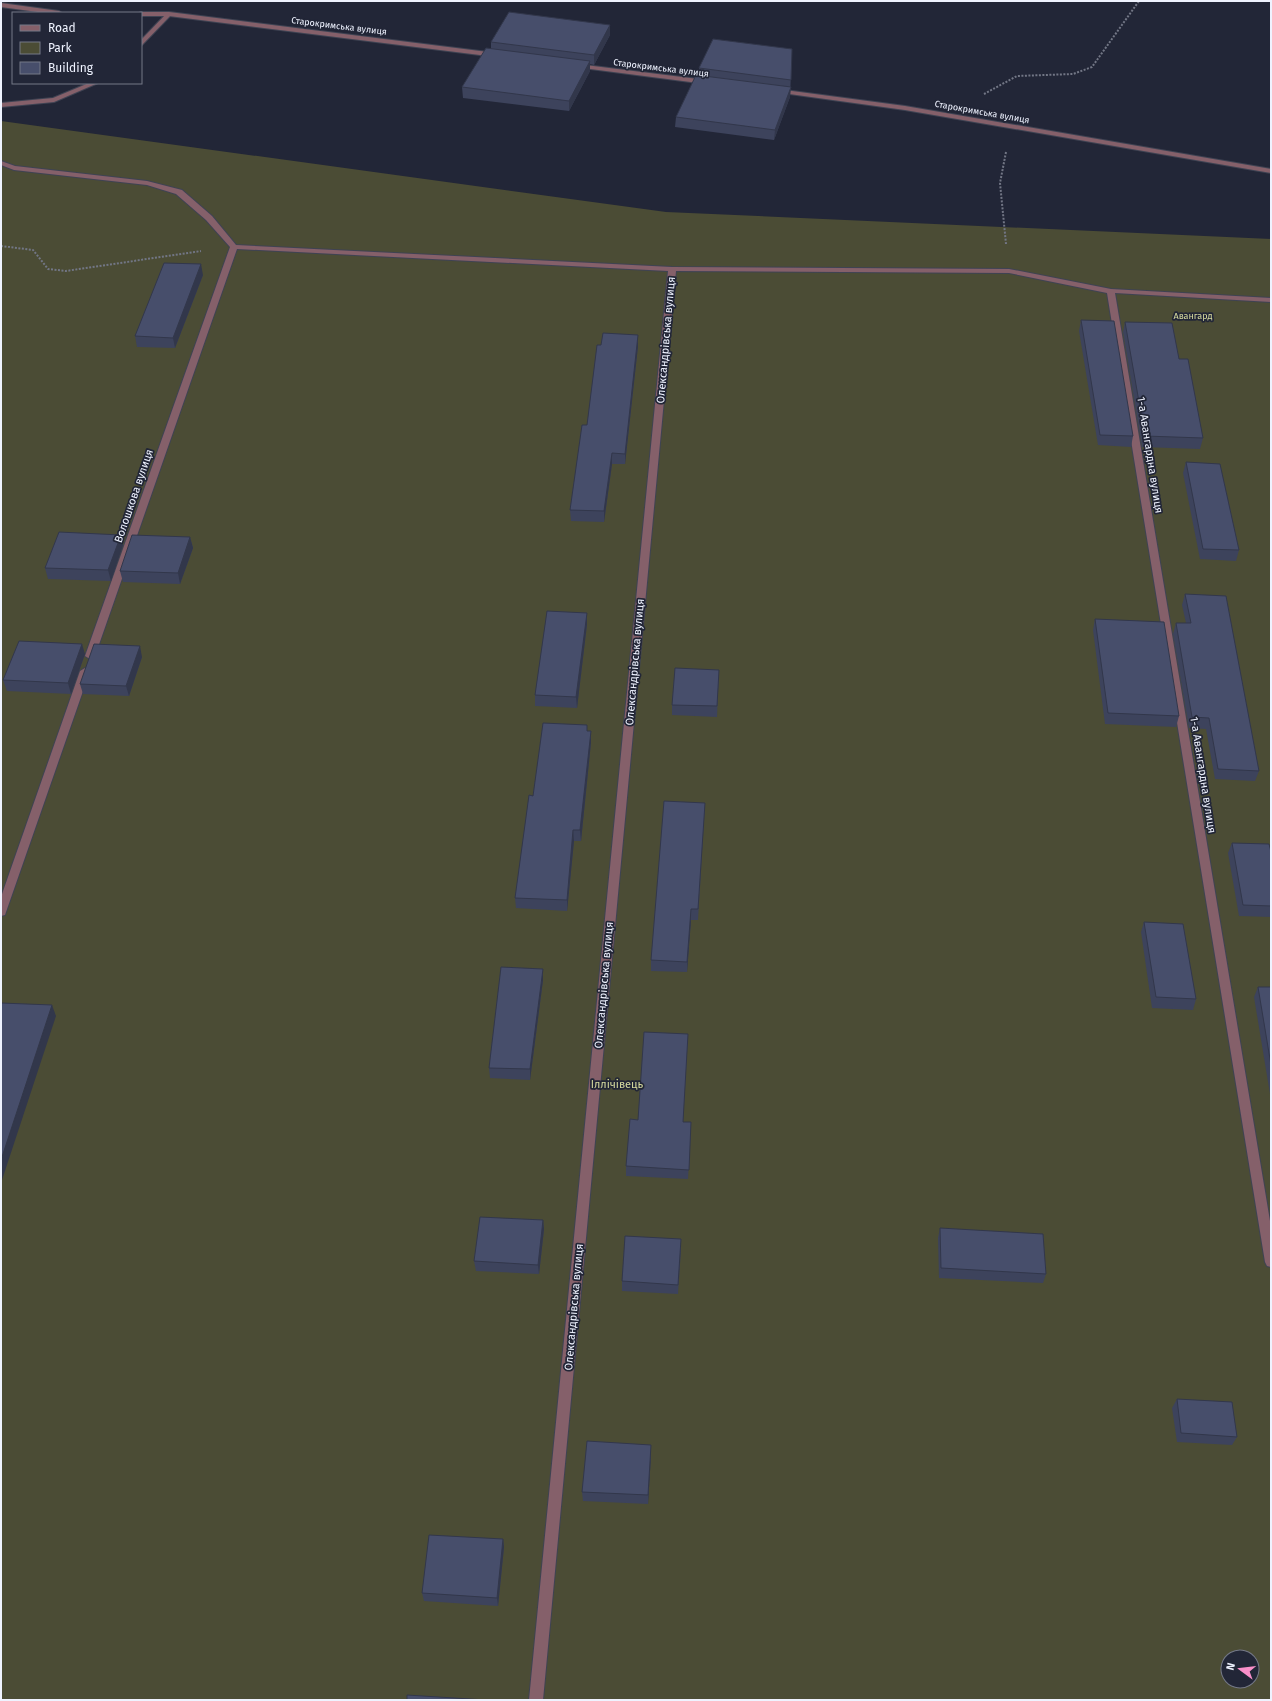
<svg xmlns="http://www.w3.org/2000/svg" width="1272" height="1701" font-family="'Fira Sans',sans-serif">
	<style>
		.green { fill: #4b4c35; fill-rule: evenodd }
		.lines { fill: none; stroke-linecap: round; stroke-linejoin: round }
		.service-casing { stroke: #3f4353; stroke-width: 2 }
		.minor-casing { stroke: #3f4353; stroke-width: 2 }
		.path { stroke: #727685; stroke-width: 2; stroke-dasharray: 2 1.5; stroke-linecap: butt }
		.service { fill: #85606a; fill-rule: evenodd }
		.minor { fill: #85606a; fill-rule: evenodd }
		.wall { fill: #3d435c }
		.shaded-wall { fill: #32374b }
		.building { fill: #474e6b; stroke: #32374b }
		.labels { text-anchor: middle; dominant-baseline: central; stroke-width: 3.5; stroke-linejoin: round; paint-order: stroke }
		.far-street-label { font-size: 9px; fill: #eff3ff; stroke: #222637 }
		.far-park-label { font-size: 9px; fill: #d8dc9f; stroke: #222637 }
		.street-label { font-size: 11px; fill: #eff3ff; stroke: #222637 }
		.park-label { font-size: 11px; fill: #d8dc9f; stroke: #222637 }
	</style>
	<rect width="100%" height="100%" fill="#222637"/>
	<path class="green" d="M1,121L666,212L1271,239V1700H1ZM1228,1657H1252V1681H1228Z"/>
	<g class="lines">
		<g class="service-casing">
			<g id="service">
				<path d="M167,13L172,14L141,46V40Z"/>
				<path d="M89,83H98L54,102L1,107V103L53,98Z"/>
				<path d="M1,161L15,166L147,181L182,190L212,216L236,245L672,267L1009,269L1111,289L1271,298V302L1115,293L1271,1227V1267L1267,1266L1265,1262L1107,293L1009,273L676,271L543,1700H529L668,271L237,249L95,656L90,659L85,656L230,247L206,220L176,194L147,185L14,170L1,165Z"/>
				<path d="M85,668L90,671L6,912L5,915L1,916V897L80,671Z"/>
			</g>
		</g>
		<g class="minor-casing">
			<g id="minor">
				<path d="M1,3L59,11L62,13H45L1,7Z"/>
				<path d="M141,12H169L496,53L499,55L496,57L169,16H141V13H139Z"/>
				<path d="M577,64L706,80L709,82L706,84L575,67L574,66Z"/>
				<path d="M777,89L905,106L1271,169V173L905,110L775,92V90Z"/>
			</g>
		</g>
		<g class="path">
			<path d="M984,94L1017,76L1073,74L1092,67L1139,1"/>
			<path d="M1006,152L1000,183L1006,244"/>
			<path d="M1,246L33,250L48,269L66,271L201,251"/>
		</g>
		<use href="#service" class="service"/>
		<use href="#minor" class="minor"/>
	</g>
	<g class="wall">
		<path d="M610,35L594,65L590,64V71L569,111L463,98L462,87L491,49V42Z"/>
		<path d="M792,49L790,97L774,140L675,127L676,117L699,75V68Z"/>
		<path d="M203,275L175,348L137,347L135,336Z"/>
		<path d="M1081,320L1133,436L1131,447L1098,445L1079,331Z"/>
		<path d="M1125,322L1179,359L1203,438L1200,449L1142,447L1123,332Z"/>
		<path d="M638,346L625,464H612L604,522L571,521L570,510L587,425Z"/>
		<path d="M1186,462L1239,550L1236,561L1200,559L1183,473Z"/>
		<path d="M190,537L193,548L180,584L123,582L120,571Z"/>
		<path d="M123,545L111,581L48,579L45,568Z"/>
		<path d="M1185,594L1259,771L1255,781L1215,779L1206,729L1189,728L1173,634L1176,623H1186L1182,605Z"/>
		<path d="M587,613V624L577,708L535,706V695Z"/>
		<path d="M1095,619L1179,716L1176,727L1105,724L1093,630Z"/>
		<path d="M85,654L71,694L7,691L3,680Z"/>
		<path d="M142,657L129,696L83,694L80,684Z"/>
		<path d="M719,670L717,717L672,715V705Z"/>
		<path d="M587,725V731H591V742L581,841H574L567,911L516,908L515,898L533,796Z"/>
		<path d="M705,803L698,920H691L687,972L651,971V960Z"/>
		<path d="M1232,843L1271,852V917L1239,916L1228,853Z"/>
		<path d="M1144,922L1196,999L1193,1010L1152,1008L1141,932Z"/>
		<path d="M543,969V980L530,1080L490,1078L489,1068Z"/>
		<path d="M1258,987H1271V1100L1254,997Z"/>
		<path d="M683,1122H691L688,1179L626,1176V1166Z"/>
		<path d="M543,1220L544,1229L539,1274L476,1271L474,1261Z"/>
		<path d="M940,1228L1046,1274L1043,1283L939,1278L938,1238Z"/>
		<path d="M681,1249L678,1294L622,1291V1281Z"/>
		<path d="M1177,1399L1237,1437L1232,1445L1177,1442L1172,1408Z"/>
		<path d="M651,1454L648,1504L583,1501L582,1492Z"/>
		<path d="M503,1539L504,1547L498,1606L424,1601L422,1593Z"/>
	</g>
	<g class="shaded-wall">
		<path d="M610,25V35L594,65V55Z"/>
		<path d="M590,61V71L569,111V101Z"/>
		<path d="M791,87L790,97L774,140L775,130Z"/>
		<path d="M201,264L203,275L175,348L173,338Z"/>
		<path d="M638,335V346L625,464V454Z"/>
		<path d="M612,453V464L604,522V511Z"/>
		<path d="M121,535L123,545L111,581L108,570Z"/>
		<path d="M190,537L193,548L180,584L178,573Z"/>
		<path d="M587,613V624L577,708L576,697Z"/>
		<path d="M82,644L85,654L71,694L68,683Z"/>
		<path d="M140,646L142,657L129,696L126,686Z"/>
		<path d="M591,731V742L581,841L580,830Z"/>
		<path d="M573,830L574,841L567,911V900Z"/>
		<path d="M691,909V920L687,972V962Z"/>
		<path d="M543,969V980L530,1080V1069Z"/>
		<path d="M52,1005L56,1016L1,1183V1160Z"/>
		<path d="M543,1220L544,1229L539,1274L538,1265Z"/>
		<path d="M651,1445V1454L648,1504V1495Z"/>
		<path d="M503,1539L504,1547L498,1606L497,1598Z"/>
	</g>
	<g class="building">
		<path d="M509,12L610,25L594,55L491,42Z"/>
		<path d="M713,39L792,49L791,80L699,68Z"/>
		<path d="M486,48L590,61L569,101L462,87Z"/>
		<path d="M696,75L791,87L775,130L676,117Z"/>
		<path d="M164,263L201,264L173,338L135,336Z"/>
		<path d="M1081,320L1114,321L1133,436L1100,435Z"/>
		<path d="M1125,322L1172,323L1179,359H1188L1203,438L1145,436Z"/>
		<path d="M603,333L638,335L625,454L612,453L604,511L570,510L582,425H587L597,345H601Z"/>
		<path d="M1186,462L1220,464L1239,550L1203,549Z"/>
		<path d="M59,532L121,535L108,570L45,568Z"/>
		<path d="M132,535L190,537L178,573L120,571Z"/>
		<path d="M1185,594L1226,596L1259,771L1218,769L1209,718L1192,717L1176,623H1191Z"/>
		<path d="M547,611L587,613L576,697L535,695Z"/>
		<path d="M1095,619L1164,622L1179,716L1108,713Z"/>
		<path d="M19,641L82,644L68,683L3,680Z"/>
		<path d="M94,644L140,646L126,686L80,684Z"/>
		<path d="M675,668L719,670L717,706L672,705Z"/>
		<path d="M543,723L587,725V731H591L580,830H573L567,900L515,898L529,795L533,796Z"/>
		<path d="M664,801L705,803L698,909H691L687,962L651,960Z"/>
		<path d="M1232,843L1269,844L1271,852V906L1243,905Z"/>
		<path d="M1144,922L1183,924L1196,999L1156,997Z"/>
		<path d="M501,967L543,969L530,1069L489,1068Z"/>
		<path d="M1258,987H1271V1065Z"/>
		<path d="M1,1003L52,1005L1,1160Z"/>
		<path d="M644,1032L688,1034L683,1122H691L689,1170L626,1166L630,1119L638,1120Z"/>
		<path d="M480,1217L543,1220L538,1265L474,1261Z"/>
		<path d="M940,1228L1043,1234L1046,1274L941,1268Z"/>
		<path d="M625,1236L681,1239L678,1285L622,1281Z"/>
		<path d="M1177,1399L1232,1402L1237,1437L1181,1433Z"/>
		<path d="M587,1441L651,1445L648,1495L582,1492Z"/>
		<path d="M429,1535L503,1539L497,1598L422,1593Z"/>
		<path d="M407,1695L486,1700H407Z"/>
	</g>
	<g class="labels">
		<g class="far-street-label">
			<text transform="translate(339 26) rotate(7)">Старокримська вулиця</text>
			<text transform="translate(661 68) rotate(7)">Старокримська вулиця</text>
			<text transform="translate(982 112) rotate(10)">Старокримська вулиця</text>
		</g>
		<g class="far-park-label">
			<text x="1193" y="316">Авангард</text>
		</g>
		<g class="street-label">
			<text transform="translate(666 340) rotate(-85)">Олександрівська вулиця</text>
			<text transform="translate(1150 455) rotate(81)">1-а Авангардна вулиця</text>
			<text transform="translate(134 496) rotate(-71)">Волошкова вулиця</text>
			<text transform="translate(635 662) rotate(-85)">Олександрівська вулиця</text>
			<text transform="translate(1203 775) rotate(81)">1-а Авангардна вулиця</text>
			<text transform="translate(604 985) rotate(-85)">Олександрівська вулиця</text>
			<text transform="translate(574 1307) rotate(-85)">Олександрівська вулиця</text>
		</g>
		<g class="park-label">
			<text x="617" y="1084">Іллічівець</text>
		</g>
	</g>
	<rect width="1272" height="1701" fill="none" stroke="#eff3ff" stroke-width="4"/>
	<rect x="12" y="12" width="130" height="72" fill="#222637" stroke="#747887"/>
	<rect x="20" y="25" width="20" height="6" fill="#85606a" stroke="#747887"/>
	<text x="48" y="32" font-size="12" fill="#eff3ff">Road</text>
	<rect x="20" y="42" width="20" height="12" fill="#4b4c35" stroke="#747887"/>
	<text x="48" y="52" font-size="12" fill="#eff3ff">Park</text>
	<rect x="20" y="62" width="20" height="12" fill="#474e6b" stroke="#747887"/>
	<text x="48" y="72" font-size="12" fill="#eff3ff">Building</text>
	<g transform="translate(1240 1669) rotate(285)"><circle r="19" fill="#222637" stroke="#747887"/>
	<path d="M0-3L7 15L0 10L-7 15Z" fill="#f98fca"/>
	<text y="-6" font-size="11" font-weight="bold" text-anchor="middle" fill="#eff3ff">N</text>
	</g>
</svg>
